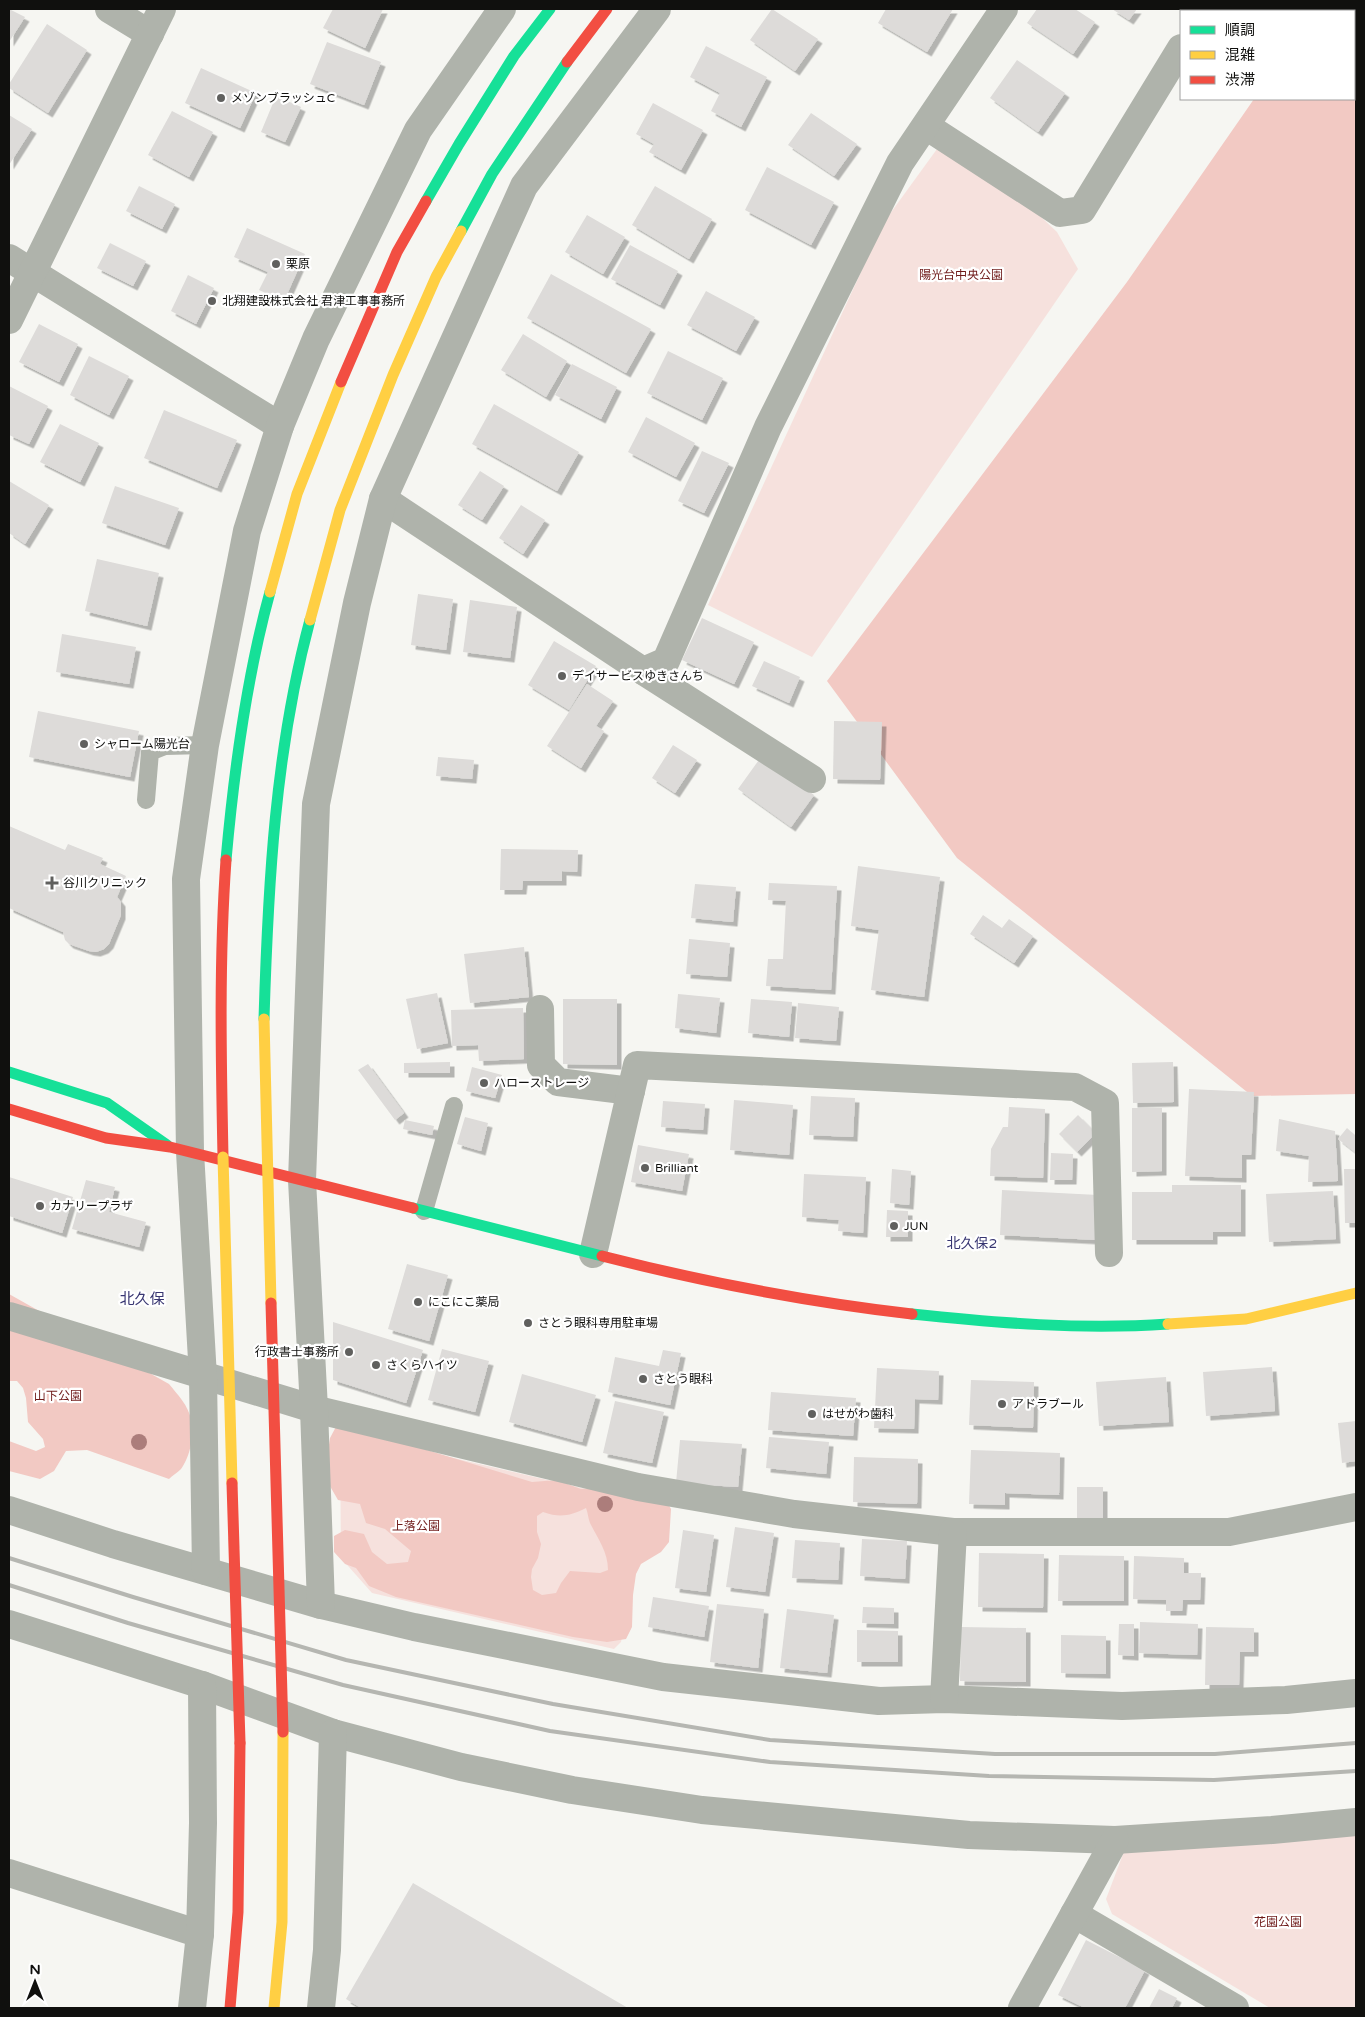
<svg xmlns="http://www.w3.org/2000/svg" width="1365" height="2017" font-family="'Varela Round','Noto Sans JP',sans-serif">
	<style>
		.green { fill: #f6e1dd }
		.forest { fill: #f2c9c3; fill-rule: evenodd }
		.building { fill: #dddbd9; filter: url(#shadow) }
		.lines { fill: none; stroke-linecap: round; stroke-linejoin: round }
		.lane { stroke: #afb3ab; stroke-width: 18 }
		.street { stroke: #afb3ab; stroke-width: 28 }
		.fast { stroke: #16e098; stroke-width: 11 }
		.slow { stroke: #ffcf43; stroke-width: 11 }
		.jam { stroke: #f24e42; stroke-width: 11 }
		.rail { stroke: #b5b6b1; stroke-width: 4 }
		.fast-bridge { stroke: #16e098; stroke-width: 11 }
		.slow-bridge { stroke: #ffcf43; stroke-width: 11 }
		.jam-bridge { stroke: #f24e42; stroke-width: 11 }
		.tree { fill: #ac7d7b }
		.poi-dot { fill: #60605e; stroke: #fff; stroke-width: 2 }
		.labels { text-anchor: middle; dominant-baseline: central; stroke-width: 4.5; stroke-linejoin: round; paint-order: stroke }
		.poi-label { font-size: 12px; fill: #10100e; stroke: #fff; text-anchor: start }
		.park-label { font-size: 12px; fill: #6f1a19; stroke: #fff }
		.neighbourhood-label { font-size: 14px; fill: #383672; stroke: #fff }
		.quarter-label { font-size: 15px; fill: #383672; stroke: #fff }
	</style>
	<defs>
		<filter id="shadow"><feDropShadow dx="4.5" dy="4.5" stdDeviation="0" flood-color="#0004"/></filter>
	</defs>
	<rect width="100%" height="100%" fill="#f6f6f2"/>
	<g class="green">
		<path d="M937,149L1024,201L1057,232L1078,269L812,657L708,605L884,222Z"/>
		<path d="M356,1435L650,1504L621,1642L614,1649L372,1593L341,1558L340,1447Z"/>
		<path d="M1356,1834V2008H1270L1112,1914L1106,1899L1125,1849Z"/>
	</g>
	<g class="forest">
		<path d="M1317,9H1356V1094L1252,1096L957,858L827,681L1127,282L1254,99H1354V11H1315Z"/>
		<path d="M9,1294L169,1384C177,1394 189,1406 191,1420C195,1434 190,1457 181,1469C178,1472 172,1476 169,1479L87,1450L66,1451L54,1471L40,1479L9,1471V1441L36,1451L45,1447L43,1439L28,1422L26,1398L23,1388L17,1381H9Z"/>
		<path d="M338,1423L532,1482L557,1480L581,1489L602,1487L665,1499L671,1509L669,1542L661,1552L641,1564L636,1574L633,1595L632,1627L626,1639L607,1642L573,1637L396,1597L369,1586L356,1568L345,1564L334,1552V1536L345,1530L364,1534L372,1552L387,1564L408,1562L411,1551L385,1529L366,1523L360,1504L338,1500L327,1481V1458L330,1438ZM586,1508C588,1513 588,1518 590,1523C598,1539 608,1552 608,1570L600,1573L570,1571L561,1583L556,1593L542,1595L533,1590L531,1577L532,1569L538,1558L541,1544L537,1532V1516L543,1512C560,1518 570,1516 586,1508Z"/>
	</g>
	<g class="building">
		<path d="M9,9L25,17L9,42Z"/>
		<path d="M333,9H383L365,48L323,28Z"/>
		<path d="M772,9L818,39L795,71L750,40Z"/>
		<path d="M886,9H953L927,52L878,23Z"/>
		<path d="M1037,9H1075L1095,22L1073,54L1027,23Z"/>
		<path d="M1112,9H1137L1129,20Z"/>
		<path d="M47,24L87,50L48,113L9,88V84Z"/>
		<path d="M327,42L381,62L364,105L310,84Z"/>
		<path d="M706,46L767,77L741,127L711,111L720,93L690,77Z"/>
		<path d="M1017,60L1065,93L1038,132L990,98Z"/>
		<path d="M201,68L256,93L240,128L185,103Z"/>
		<path d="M276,96L301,107L285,142L261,132Z"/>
		<path d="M653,103L703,130L681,170L649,152L654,144L636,134Z"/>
		<path d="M172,111L213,132L189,177L148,155Z"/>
		<path d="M811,113L857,144L834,176L788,145Z"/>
		<path d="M9,115L32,129L9,165Z"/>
		<path d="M767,167L834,202L811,245L745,210Z"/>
		<path d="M139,186L175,204L162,229L126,211Z"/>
		<path d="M655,186L712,219L689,259L632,225Z"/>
		<path d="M587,215L625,237L603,274L565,252Z"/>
		<path d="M247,228L305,254L284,301L259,290L268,272L234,257Z"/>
		<path d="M110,243L146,261L133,286L97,268Z"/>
		<path d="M630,245L678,271L660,305L611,279Z"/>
		<path d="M551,274L651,329L626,373L527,318Z"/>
		<path d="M188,275L214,288L196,324L171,311Z"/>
		<path d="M706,291L755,317L736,351L687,325Z"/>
		<path d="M39,324L78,344L59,382L19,362Z"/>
		<path d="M523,334L567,361L546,397L501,370Z"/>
		<path d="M668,351L723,378L702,420L647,393Z"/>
		<path d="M89,356L129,376L109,415L70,395Z"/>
		<path d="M572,364L617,387L601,419L555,395Z"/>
		<path d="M9,386L48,406L29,444L9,435Z"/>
		<path d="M494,404L579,452L557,491L472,444Z"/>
		<path d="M164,410L237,440L217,488L144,458Z"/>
		<path d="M646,417L695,443L676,477L628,452Z"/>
		<path d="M60,424L99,443L80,482L40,462Z"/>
		<path d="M702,451L729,463L704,513L678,501Z"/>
		<path d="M480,471L504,486L482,520L458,505Z"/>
		<path d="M9,481L49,505L25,544L9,533Z"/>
		<path d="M115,486L179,508L165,545L102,523Z"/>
		<path d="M521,505L545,520L523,554L499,538Z"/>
		<path d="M97,559L159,573L147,626L85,611Z"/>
		<path d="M418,594L453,599L446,650L411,645Z"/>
		<path d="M470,600L517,607L510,658L463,652Z"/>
		<path d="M702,618L754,642L734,684L682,660Z"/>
		<path d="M62,634L136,647L129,684L56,672Z"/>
		<path d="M554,641L596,666L569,710L528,685Z"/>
		<path d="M764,661L800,677L789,703L752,686Z"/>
		<path d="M587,684L613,701L596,726L604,731L581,768L547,746Z"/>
		<path d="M38,711L139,731L130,777L29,757Z"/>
		<path d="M834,721L882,722L880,780L833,779Z"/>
		<path d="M673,745L697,760L675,793L652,778Z"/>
		<path d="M438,757L474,760L472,779L436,776Z"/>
		<path d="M761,757L814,795L791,827L738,789Z"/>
		<path d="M9,826L65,850L68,844L103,858L100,864L126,876L117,897L121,902V915L109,944L104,949L96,952L89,951L69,944L65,940L63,932L9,908Z"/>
		<path d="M501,849L578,850L577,872L562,871V881H523L522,890H500Z"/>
		<path d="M858,866L940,877L924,997L871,990L879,930L851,926Z"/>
		<path d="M769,883L837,886L831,990L766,986L768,959H783L786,901L768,900Z"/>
		<path d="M695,884L736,887L733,922L691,918Z"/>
		<path d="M983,915L1002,928L1009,919L1033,936L1014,963L970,934Z"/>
		<path d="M689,939L730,943L727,977L686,974Z"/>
		<path d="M524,947L529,997L470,1003L464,954Z"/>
		<path d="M437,993L448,1043L417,1049L406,999Z"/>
		<path d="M678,994L720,998L716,1033L675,1028Z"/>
		<path d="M563,999H617V1065L563,1064Z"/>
		<path d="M751,999L792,1002L789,1037L748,1033Z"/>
		<path d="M798,1003L839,1007L836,1041L795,1038Z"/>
		<path d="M523,1008L524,1059L479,1061L478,1045L452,1046L451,1010Z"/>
		<path d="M450,1062V1073H404V1063Z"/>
		<path d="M1173,1062L1174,1102L1133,1103L1132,1063Z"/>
		<path d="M368,1064L404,1113L395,1120L358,1070Z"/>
		<path d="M472,1067L502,1075L495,1098L466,1091Z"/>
		<path d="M1189,1089L1254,1092L1251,1155H1242V1178L1185,1176Z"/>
		<path d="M811,1096L855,1098L853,1137L809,1135Z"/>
		<path d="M734,1100L793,1105L789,1155L730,1150Z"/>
		<path d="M663,1101L705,1104L703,1130L661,1127Z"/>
		<path d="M1009,1107L1045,1109L1043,1178L990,1176L991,1149L1003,1127H1008Z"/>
		<path d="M1132,1108H1162V1171L1132,1172Z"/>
		<path d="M1078,1115L1096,1133L1077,1152L1059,1134Z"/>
		<path d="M465,1117L488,1123L481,1151L457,1144Z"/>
		<path d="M1279,1119L1335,1131L1338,1181L1308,1182L1309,1156L1276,1151Z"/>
		<path d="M405,1120L434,1126L432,1135L403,1129Z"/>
		<path d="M1347,1128L1356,1136V1153L1338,1139Z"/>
		<path d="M638,1145L689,1154L682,1191L631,1182Z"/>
		<path d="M1051,1153L1073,1154L1072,1180H1050Z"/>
		<path d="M892,1169L911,1171L909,1205L890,1203Z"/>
		<path d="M1344,1169H1356V1223H1345Z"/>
		<path d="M804,1174L866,1177L863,1233L838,1231L839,1220L802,1217Z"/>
		<path d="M9,1177L73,1197L62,1233L9,1216Z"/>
		<path d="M86,1180L115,1187L109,1212L146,1222L139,1247L72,1229Z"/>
		<path d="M1172,1185H1241V1232H1213V1240H1132V1192H1172Z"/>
		<path d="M1002,1190L1098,1195L1096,1240L1000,1235Z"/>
		<path d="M1333,1191L1336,1239L1269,1242L1266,1194Z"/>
		<path d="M887,1210L908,1211V1237H886Z"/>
		<path d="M407,1264L448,1275L429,1341L388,1329Z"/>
		<path d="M333,1322L423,1350L406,1403L333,1380Z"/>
		<path d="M442,1349L489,1361L475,1412L428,1400Z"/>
		<path d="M663,1350L681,1353L670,1405L608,1392L615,1357L659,1366Z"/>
		<path d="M1272,1367L1275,1411L1206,1416L1203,1372Z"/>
		<path d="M877,1368L939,1371L938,1400L915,1399L914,1429L874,1428Z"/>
		<path d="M522,1374L596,1395L582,1442L509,1422Z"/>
		<path d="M1166,1377L1169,1422L1099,1426L1096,1382Z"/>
		<path d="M971,1380L1034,1382L1033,1428L969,1425Z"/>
		<path d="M771,1392L856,1398L853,1436L768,1430Z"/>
		<path d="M615,1401L664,1412L652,1463L603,1453Z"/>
		<path d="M1356,1421V1461L1342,1463L1338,1423Z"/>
		<path d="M769,1437L829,1442L826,1474L766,1468Z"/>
		<path d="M680,1440L742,1444L738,1487L676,1483Z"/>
		<path d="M971,1450L1060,1453L1059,1495L1005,1493V1505L969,1504Z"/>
		<path d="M854,1457L918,1459L917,1504L853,1502Z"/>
		<rect x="1077" y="1487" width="26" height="32"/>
		<path d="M735,1527L774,1533L765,1592L726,1587Z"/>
		<path d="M683,1530L714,1535L706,1592L675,1588Z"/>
		<path d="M862,1539L907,1541L905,1579L860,1576Z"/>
		<path d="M795,1540L840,1543L838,1580L792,1578Z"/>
		<path d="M979,1553L1044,1554L1043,1608L978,1607Z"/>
		<path d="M1059,1555L1124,1556V1601H1058Z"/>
		<path d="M1134,1556L1184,1558V1573H1201L1200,1600H1183L1182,1611H1166V1600L1133,1599Z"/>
		<path d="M653,1597L709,1606L704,1637L648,1627Z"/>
		<path d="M717,1604L764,1609L758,1668L710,1662Z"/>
		<path d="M863,1607L894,1608V1624L862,1623Z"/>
		<path d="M787,1609L834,1615L827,1673L780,1668Z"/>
		<path d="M1140,1622L1198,1624L1197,1655L1139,1653Z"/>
		<path d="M1119,1624H1134V1656L1118,1655Z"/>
		<path d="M961,1627L1026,1628V1682L960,1681Z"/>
		<path d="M1206,1627L1254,1628V1652H1240L1239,1685H1205Z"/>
		<path d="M857,1630L898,1631V1662H857Z"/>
		<path d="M1061,1635L1106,1636V1674L1061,1673Z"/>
		<path d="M413,1883L628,2008H361L346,1999Z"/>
		<path d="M1086,1940L1145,1970L1125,2008H1085L1058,1995Z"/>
		<path d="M1159,1989L1177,1998L1172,2008H1149Z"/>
	</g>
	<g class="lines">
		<g class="lane">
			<path d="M146,800L150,752L165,746L205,745"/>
			<path d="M424,1211L454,1106"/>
		</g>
		<g class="street">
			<path d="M109,9L150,34"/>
			<path d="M1204,11L1206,9"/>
			<path d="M926,126L1060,213L1082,210L1181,48"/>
			<path d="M9,258L280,426"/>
			<path d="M9,320L162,9"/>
			<path d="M383,499L643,671L666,661L768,427L900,163L1004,9"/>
			<path d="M643,671L812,779"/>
			<path d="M540,1009L541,1065L558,1082L631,1091"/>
			<path d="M593,1254L637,1065L1075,1087L1105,1103L1109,1253"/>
			<path d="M9,1316L314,1409L638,1487L794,1514L953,1532H1229L1356,1507"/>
			<path d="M9,1510L113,1544L321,1605L414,1627L663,1677L879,1701L944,1699L1122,1706L1286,1700L1356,1693"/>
			<path d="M206,1571L203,1377L190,1152L186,879L205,745L247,531L280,426L316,339L418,130L502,9"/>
			<path d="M321,1605L314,1409L302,1180L316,804L357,603L383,499L524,186L657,9"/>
			<path d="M9,1624L202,1685L333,1733L461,1767L572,1790L702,1810L969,1835L1115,1840L1272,1830L1356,1822"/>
			<path d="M944,1699L953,1532"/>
			<path d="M9,1873L200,1934"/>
			<path d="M1074,1914L1235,2008"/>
			<path d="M192,2008L200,1934L203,1823L202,1685"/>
			<path d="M321,2008L327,1950L333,1733"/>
			<path d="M1022,2008L1115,1840"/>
		</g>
		<g class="fast">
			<path d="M426,201L459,144L514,56L550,9"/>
			<path d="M226,860C234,770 246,679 270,592"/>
			<path d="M9,1072L107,1103L167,1145"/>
			<path d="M413,1208L602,1256"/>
			<path d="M912,1314C997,1323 1082,1330 1168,1324"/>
		</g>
		<g class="slow">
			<path d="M270,592L297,494L341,382"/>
			<path d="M1168,1324L1246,1319L1356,1293"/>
		</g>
		<g class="jam">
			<path d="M341,382L397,252L426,201"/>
			<path d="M9,1109L106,1138L170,1147L413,1208"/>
			<path d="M223,1157C221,1058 219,959 226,860"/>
			<path d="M602,1256C704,1282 808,1302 912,1314"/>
			<path d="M230,2008L238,1912L240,1743"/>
		</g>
		<g class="rail">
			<path d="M9,1558L133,1597L346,1660L553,1704L770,1740L995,1754H1215L1356,1743"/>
			<path d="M9,1585L128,1623L343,1685L550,1731L770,1762L989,1776L1214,1780L1356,1771"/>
		</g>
		<g class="fast-bridge">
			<path d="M461,231L492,174L567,62"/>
			<path d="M264,1019C268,885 275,750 310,620"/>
		</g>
		<g class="slow-bridge">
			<path d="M310,620L340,510L393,375L436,277L461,231"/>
			<path d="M264,1019L271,1303"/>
			<path d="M223,1157L232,1483"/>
			<path d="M274,2008L282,1922L283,1732"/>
		</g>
		<g class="jam-bridge">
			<path d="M567,62L607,9"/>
			<path d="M271,1303L283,1732"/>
			<path d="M232,1483L240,1743"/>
		</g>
	</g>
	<g class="tree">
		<circle cx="139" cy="1442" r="8"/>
		<circle cx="605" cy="1504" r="8"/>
	</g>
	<g class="poi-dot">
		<circle cx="221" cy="98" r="5"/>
		<circle cx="276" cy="264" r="5"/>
		<circle cx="212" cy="301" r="5"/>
		<circle cx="562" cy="676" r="5"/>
		<circle cx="84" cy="744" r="5"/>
		<path d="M49.5 875.5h5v5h5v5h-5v5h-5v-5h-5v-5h5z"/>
		<circle cx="484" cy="1083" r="5"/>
		<circle cx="645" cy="1168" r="5"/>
		<circle cx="40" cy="1206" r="5"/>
		<circle cx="894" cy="1226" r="5"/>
		<circle cx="418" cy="1302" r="5"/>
		<circle cx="528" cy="1323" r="5"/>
		<circle cx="349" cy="1352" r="5"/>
		<circle cx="376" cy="1365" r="5"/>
		<circle cx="643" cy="1379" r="5"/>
		<circle cx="1002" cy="1404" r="5"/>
		<circle cx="812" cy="1414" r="5"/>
	</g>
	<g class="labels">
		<g class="poi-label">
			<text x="231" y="98">メゾンブラッシュC</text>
			<text x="286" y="264">栗原</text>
			<text x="222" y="301">北翔建設株式会社 君津工事事務所</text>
			<text x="572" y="676">デイサービスゆきさんち</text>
			<text x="94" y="744">シャローム陽光台</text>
			<text x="63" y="883">谷川クリニック</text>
			<text x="494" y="1083">ハローストレージ</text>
			<text x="655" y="1168">Brilliant</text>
			<text x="50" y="1206">カナリープラザ</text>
			<text x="904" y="1226">JUN</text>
			<text x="428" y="1302">にこにこ薬局</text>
			<text x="538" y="1323">さとう眼科専用駐車場</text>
			<text x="339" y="1352" text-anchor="end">行政書士事務所</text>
			<text x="386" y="1365">さくらハイツ</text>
			<text x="653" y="1379">さとう眼科</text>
			<text x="1012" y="1404">アドラブール</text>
			<text x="822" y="1414">はせがわ歯科</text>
		</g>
		<g class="park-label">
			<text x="961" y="275">陽光台中央公園</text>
			<text x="58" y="1396">山下公園</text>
			<text x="416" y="1526">上落公園</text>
			<text x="1278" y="1922">花園公園</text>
		</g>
		<g class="neighbourhood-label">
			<text x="972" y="1243">北久保2</text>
		</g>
		<g class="quarter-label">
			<text x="142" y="1299">北久保</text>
		</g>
	</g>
	<rect width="1365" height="2017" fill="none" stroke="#10100e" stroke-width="20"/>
	<rect x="1180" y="10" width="175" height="90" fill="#ffffff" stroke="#9f9f9f"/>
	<rect x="1190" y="26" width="25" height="8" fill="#16e098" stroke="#9f9f9f"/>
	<text x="1225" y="35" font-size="15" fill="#10100e">順調</text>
	<rect x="1190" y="51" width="25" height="8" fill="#ffcf43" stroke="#9f9f9f"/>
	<text x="1225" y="60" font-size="15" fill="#10100e">混雑</text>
	<rect x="1190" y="76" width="25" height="8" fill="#f24e42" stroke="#9f9f9f"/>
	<text x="1225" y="85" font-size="15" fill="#10100e">渋滞</text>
	<g transform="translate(35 1982)" stroke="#ffffff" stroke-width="4" paint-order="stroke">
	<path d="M0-4L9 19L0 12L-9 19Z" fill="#10100e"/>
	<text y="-8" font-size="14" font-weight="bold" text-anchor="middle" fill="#10100e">N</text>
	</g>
</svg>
